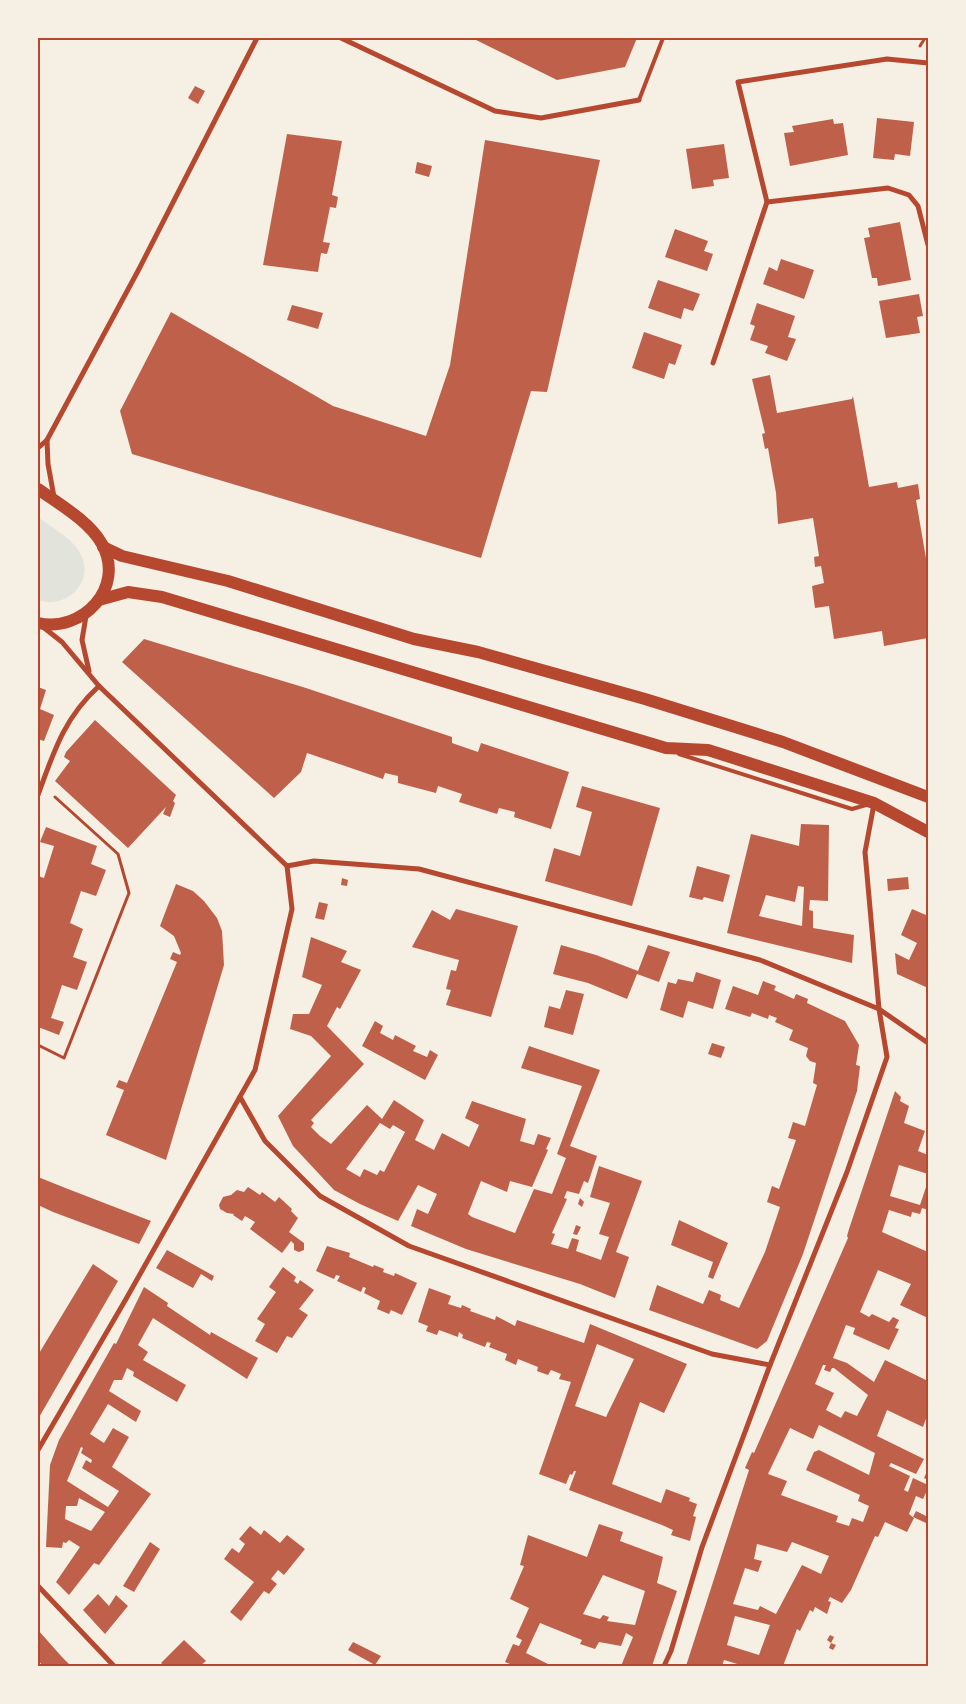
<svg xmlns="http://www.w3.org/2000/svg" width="966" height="1704" font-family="Commissioner,sans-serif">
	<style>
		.green { fill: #e2e4dc }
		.building { fill: #bf614a; fill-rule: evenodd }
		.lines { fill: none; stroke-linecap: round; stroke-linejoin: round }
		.path { stroke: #b5482f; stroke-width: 3 }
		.service { stroke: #b5482f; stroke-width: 4 }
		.minor { stroke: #b5482f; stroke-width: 5 }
		.primary { stroke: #b5482f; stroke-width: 12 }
		.neatline { fill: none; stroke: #b5482f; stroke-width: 2 }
	</style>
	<rect width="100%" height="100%" fill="#f6efe4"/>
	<path class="green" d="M38,517C51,527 74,539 81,555C95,583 65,610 38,600Z"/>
	<g class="building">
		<path d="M472,38H637L625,67L557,80Z"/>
		<path d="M195,86L205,91L198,104L188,98Z"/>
		<path d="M877,118L914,122L910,156L895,154L894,160L873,158Z"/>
		<path d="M833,119L834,124L843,123L848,155L790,166L784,133L794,132L792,126Z"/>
		<path d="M287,134L342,141L332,195L338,197L336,208L330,207L323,242L330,243L327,254L321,253L318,272L263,265Z"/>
		<path d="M485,140L600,160L547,392L531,391L481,558L132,454L120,411L171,312L333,406L426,436L450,365Z"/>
		<path d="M724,144L729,178L713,180L714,186L692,189L686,149Z"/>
		<path d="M417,162L432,166L429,177L415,173Z"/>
		<path d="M900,222L911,280L878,286L877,278H872L864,238L870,237L868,228Z"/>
		<path d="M675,229L708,241L704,251L713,254L707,271L665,257Z"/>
		<path d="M781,259L814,270L804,299L763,284L769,267L777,271Z"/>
		<path d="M658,280L700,294L693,311L684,308L681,319L648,308Z"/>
		<path d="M919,294L923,316L917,317L920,333L886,338L879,301Z"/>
		<path d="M757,303L795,316L788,337L796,339L787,361L765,353L768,346L750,340L755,326L750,324Z"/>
		<path d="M292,305L323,313L318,329L287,320Z"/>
		<path d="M644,332L682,345L675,365L669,363L664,379L632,368Z"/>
		<path d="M770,375L777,413L852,399L853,396L869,487L897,482L898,488L918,484L920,499L916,500L928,570V638L884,646L882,631L834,639L829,606L815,608L812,586L824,583L821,566L815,567L814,557L819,556L813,518L778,524L776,493L768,448L765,449L762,434L765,433L752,379Z"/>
		<path d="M144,639L306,688L452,737V743L478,752L481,743L569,772L551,829L514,817L515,812L499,808L497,814L459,802L462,794L438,786L436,793L398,783V776L385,773L383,779L307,753L301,772L274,798L122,662Z"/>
		<path d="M38,687L46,690L40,709L54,715L44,741L38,739Z"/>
		<path d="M95,720L176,795L173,801L175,803L170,817L163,814L166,807L128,848L55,781L70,761L64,757L66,752Z"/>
		<path d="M582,786L660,808L632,906L545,881L554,848L580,856L592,812L576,807Z"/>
		<path d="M801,824L829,825L828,901L810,900L809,910L813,911V928L854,935L852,963L727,933L751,834L799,846ZM798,886L804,887L802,926L759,916L766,895L795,902Z"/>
		<path d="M46,827L97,846L91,864L106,870L96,896L81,891L70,923L83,929L73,957L87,962L77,990L62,985L51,1018L64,1022L59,1035L38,1027V876L44,878L54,846L40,842Z"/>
		<path d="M697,866L730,875L723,902L704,897L702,900L689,897Z"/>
		<path d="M908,877L909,889L888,891L887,879Z"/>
		<path d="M342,878L348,880L347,886L341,885Z"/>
		<path d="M176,884L193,891L204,901L217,918L222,931L224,965L166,1160L106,1135L124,1090L116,1087L119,1080L127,1083L177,962L170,959L173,952L180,955L181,953L174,936L160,926Z"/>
		<path d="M319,902L328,904L324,920L315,918Z"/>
		<path d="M456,909L518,926L491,1017L446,1005L451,990L446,989L451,970L456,971L459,960L412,947L432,910L450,920Z"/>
		<path d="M912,909L926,915L928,912V988L897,974L895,953L909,960L917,943L901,935Z"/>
		<path d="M311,937L347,951L341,962L361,970L340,1009L337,1007L327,1026L364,1064L311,1120L314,1123L311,1127L320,1136L331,1144L367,1105L382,1119L394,1100L424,1120L415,1140L434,1150L442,1133L469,1147L479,1125L465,1118L472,1101L526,1119L520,1141L534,1145L538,1134L551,1138L546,1149L548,1150L532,1187L510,1181L507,1192L481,1181L468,1214L472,1217L515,1233L534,1189L552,1194L566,1158L557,1154L582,1086L521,1068L529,1046L600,1070L570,1146L597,1156L588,1183L584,1181L579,1194L567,1191L564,1198L567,1199L552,1233L555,1234L551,1244L568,1249L572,1238L579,1240L576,1251L601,1260L609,1237L599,1234L610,1203L590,1197L599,1166L642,1181L616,1252L629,1257L615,1298L580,1284L466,1249L411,1226L417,1209L428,1214L437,1194L418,1185L398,1221L360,1204L334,1190L293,1146L278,1116L331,1056L311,1036L290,1029L293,1014H309L322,985L302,977ZM380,1123L390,1129L393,1125L405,1132L384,1172L380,1170L377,1175L364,1169L360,1177L346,1169Z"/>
		<path d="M561,945L596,955L638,971L648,945L670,952L659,982L637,974L627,999L588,983L553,974Z"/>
		<path d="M696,972L721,980L713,1009L688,1001L683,1018L660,1010L668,982L676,984L678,979L693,982Z"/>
		<path d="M763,981L776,986L774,990L794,999L796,994L808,999L807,1003L845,1021L859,1045L856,1065L860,1066L857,1091L803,1254L767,1341L757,1349L649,1310L657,1285L703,1304L709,1290L721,1295L720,1300L739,1308L765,1252L780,1207L767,1202L772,1186L779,1189L796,1140L788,1138L793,1122L805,1126L817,1085L813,1083L816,1063L810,1061L806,1056L808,1048L789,1040L793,1030L775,1022L777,1018L769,1015L768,1019L752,1013L750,1017L725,1009L733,986L758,995Z"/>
		<path d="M566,990L584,994L573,1035L544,1027L549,1006L560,1009Z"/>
		<path d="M375,1021L383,1026L380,1033L393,1040L395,1035L416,1046L413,1051L427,1057L430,1050L438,1055L425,1080L362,1046Z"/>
		<path d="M712,1043L725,1047L721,1058L708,1054Z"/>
		<path d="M895,1091L901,1097L900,1101L909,1106L904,1123L925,1131L918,1151L928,1155V1174L899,1165L890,1196L920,1205L928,1181V1210L922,1208L920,1214L912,1212L911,1217L889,1210L882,1232L928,1252V1318L900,1305L911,1284L878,1270L860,1312L869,1317L872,1314L889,1322L893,1317L899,1320L895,1328L899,1329L889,1350L853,1334L855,1328L846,1325L833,1358L847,1363L874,1382L885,1360L928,1381V1413L923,1427L887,1410L877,1436L924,1459L916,1474L891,1463L889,1466L910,1476L904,1490L908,1492L913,1478L928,1485V1488L923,1499L916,1496L909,1514L914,1518L907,1532L885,1522L878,1537L875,1536L851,1590L842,1603L830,1597L828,1601L831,1602L827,1614L815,1607L813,1612L810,1610L800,1631L797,1629L783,1666H744L724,1660L722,1666H686L749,1470L745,1468L752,1452L754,1453L848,1238L847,1236L849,1229ZM823,1365H826L824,1370L830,1372L832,1368H834L868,1395L857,1416L845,1411L841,1418L826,1410L834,1393L815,1384ZM819,1425L875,1453L869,1475L819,1450L814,1452L806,1470L860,1495L858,1501L869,1506L863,1522L852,1518L849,1526L836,1522L838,1516L781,1495L787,1481L768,1474L790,1428L813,1439ZM792,1542L829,1556L821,1574L802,1565L776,1614L760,1606L758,1610L733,1604L745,1568L758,1572L762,1561L754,1559L757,1544L787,1552ZM735,1616L770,1625L759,1655L727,1645Z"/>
		<path d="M38,1177L68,1189L151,1221L139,1244L53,1212L38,1205Z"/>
		<path d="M248,1187L260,1195L262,1192L275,1202L279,1197L292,1209L291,1211L298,1218L289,1232L304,1243V1250L299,1252L294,1250V1244L291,1241L282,1253L250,1229L255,1222L245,1216L242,1221L233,1215L234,1214L227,1213L220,1209L219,1205L223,1197L231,1195L237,1190L244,1192Z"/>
		<path d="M580,1198L584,1202L582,1207L578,1204Z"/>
		<path d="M679,1220L728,1243L713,1279L708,1277L713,1262L671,1245Z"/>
		<path d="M576,1225L581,1227L577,1235L573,1234Z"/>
		<path d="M327,1246L350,1253L349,1257L373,1267L374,1265L384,1269L383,1272L394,1276L395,1273L417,1283L402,1315L391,1310L389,1314L377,1309L380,1301L364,1293L366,1288L363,1287L361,1292L337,1281L340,1276L336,1275L334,1279L316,1271Z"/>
		<path d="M167,1250L214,1276L212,1281L201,1274L193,1288L156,1268Z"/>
		<path d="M93,1264L118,1281L38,1419V1355Z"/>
		<path d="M283,1267L296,1277L294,1281L298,1284L300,1280L314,1290L299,1309L308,1315L292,1338L287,1336L277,1353L255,1341L265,1324L257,1319L276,1292L269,1287Z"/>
		<path d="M144,1287L168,1303L167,1306L210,1335L211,1332L258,1358L247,1379L153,1318L138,1345L148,1352L143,1360L186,1385L177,1402L133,1376L134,1372L127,1368L122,1380H114L109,1391L141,1411L136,1422L108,1404L90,1434L104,1443L113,1428L129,1437L112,1467L151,1494L99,1565L94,1563L69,1595L56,1582L80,1547L69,1540L66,1543L63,1542L62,1548L46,1547L50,1465L59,1440L114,1343L116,1344ZM81,1447L83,1448L81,1453L92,1460L91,1463L86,1460L82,1468L119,1491L108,1507L67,1481ZM79,1498L105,1512L91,1531L65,1519L66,1506H77Z"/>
		<path d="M429,1288L451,1296L448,1304L461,1308L462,1305L471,1309L470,1311L495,1320L496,1316L515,1326L517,1320L584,1343L590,1324L687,1364L664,1413L640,1402L612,1484L661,1503L666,1489L690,1498L689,1501L697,1504L693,1516L696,1517L690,1541L671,1535L673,1530L662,1525L569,1490L576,1471H574L572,1475L570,1474L566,1484L539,1474L571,1382L559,1379L561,1374L551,1370L548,1375L537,1371L538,1367L518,1359L516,1365L505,1360L507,1354L489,1347L491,1343L487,1342L485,1347L462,1338L463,1335L459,1332L458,1337L439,1330L437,1335L426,1331L428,1326L418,1322ZM597,1344L634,1359L606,1417L575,1406Z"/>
		<path d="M928,1469V1480L924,1478Z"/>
		<path d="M916,1511L928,1517L926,1523L913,1517Z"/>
		<path d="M599,1524L623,1532L620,1541L663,1557L657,1583L677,1591L652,1666H621L633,1637L626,1633L621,1646L599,1642L595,1649L580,1644L582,1640L540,1623L526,1653L552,1666H508L510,1664L505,1662L513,1644L519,1646L522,1640L516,1637L529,1608L510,1599L524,1566L520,1565L528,1535L587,1557ZM603,1575L645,1591L635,1625L607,1621L609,1617L603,1615L600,1619L583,1614Z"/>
		<path d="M250,1526L261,1535L264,1530L280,1543L287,1535L305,1549L284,1575L278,1570L271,1579L277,1584L269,1594L264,1591L241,1621L230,1612L254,1582L224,1559L232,1548L239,1553L245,1544L239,1539Z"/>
		<path d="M150,1542L160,1549L134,1592L123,1586Z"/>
		<path d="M98,1594L109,1606L116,1595L128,1606L105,1634L83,1610Z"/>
		<path d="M38,1630L62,1657L71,1666H43L38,1660Z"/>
		<path d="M830,1635L834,1637L831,1643L836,1645L833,1650L829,1648L831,1643L827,1640Z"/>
		<path d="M184,1640L206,1661L200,1666H165L161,1663Z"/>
		<path d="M353,1642L381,1656L375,1665L348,1650Z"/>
	</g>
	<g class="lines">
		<g class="path">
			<path d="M920,46L925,38"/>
			<path d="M38,1045L64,1058L129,893L118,854L55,797"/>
		</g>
		<g class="service">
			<path d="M639,100L663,38"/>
			<path d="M679,754L852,809L866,805"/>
		</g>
		<g class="minor">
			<path d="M341,38L495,111L541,118L639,100"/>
			<path d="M767,202L888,188L909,195L918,206L928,245"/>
			<path d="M713,363L767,202L738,82L887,59L928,63"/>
			<path d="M47,440L48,464L54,497"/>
			<path d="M38,448L47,440L139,269L257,38"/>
			<path d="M86,616L82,640L89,671"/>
			<path d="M43,627L62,642L99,686L287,866L314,861L419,869L760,960L879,1009L928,1043"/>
			<path d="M38,795C54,751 64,718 99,686"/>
			<path d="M240,1097L265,1141L320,1196L409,1246L712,1354L770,1365"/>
			<path d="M38,1450L126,1299L255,1070L292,909L287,866"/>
			<path d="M38,1586L114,1666"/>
			<path d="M664,1666L671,1651L702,1547L770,1365L847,1172L887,1057L879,1009L865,852L874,804"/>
		</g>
		<g class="primary">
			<path d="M38,489C59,504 89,521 102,544C126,588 82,633 38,623"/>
			<path d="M103,547L122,556L228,581L414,639L478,652L645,699L783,742L928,797"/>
			<path d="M99,600L128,592L162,597L666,748L708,750L727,756L874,803L928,832"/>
		</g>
	</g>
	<rect width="966" height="1704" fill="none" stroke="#f6efe4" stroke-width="78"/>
	<rect x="39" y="39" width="888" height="1626" class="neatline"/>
</svg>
